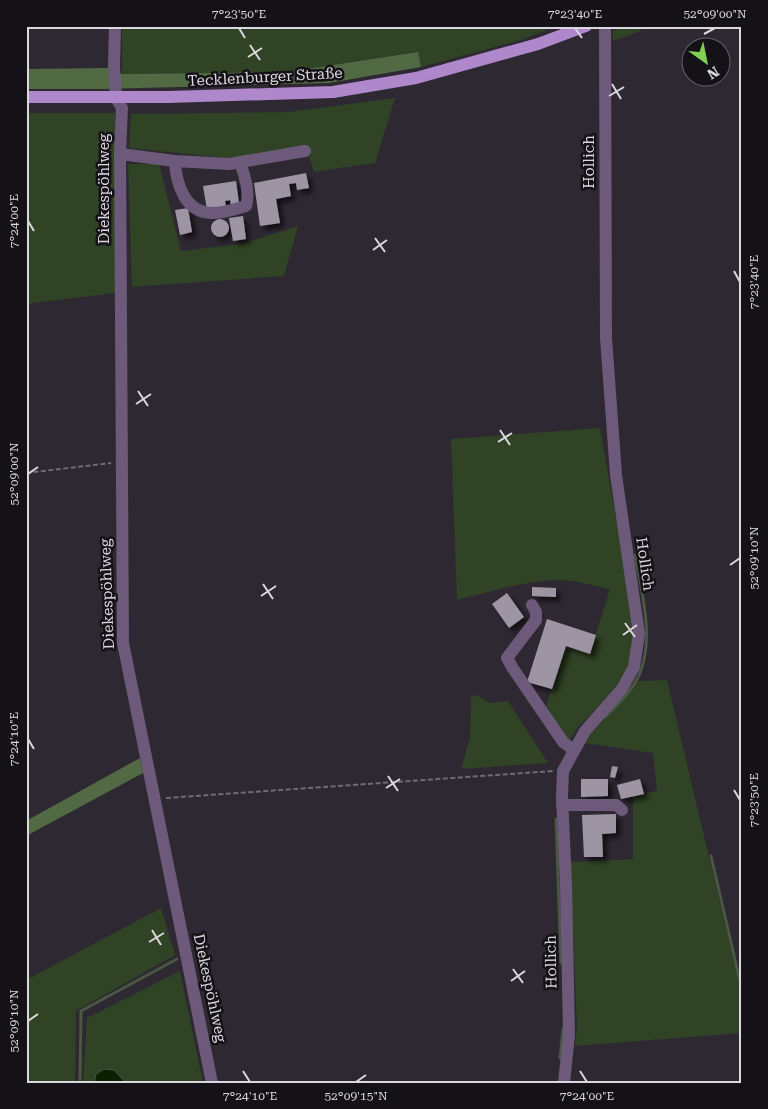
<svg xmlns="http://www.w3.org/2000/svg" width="768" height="1109" font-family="'Roboto Serif',serif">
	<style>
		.green { fill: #304325 }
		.forest { fill: #516a44 }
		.water { fill: #0b2000; stroke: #495743 }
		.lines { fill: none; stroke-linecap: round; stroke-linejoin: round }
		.stream { stroke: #495743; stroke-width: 3 }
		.building { fill: #9d95a3; filter: url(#shadow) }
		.path { stroke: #706b74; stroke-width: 2; stroke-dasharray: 5 2.5; stroke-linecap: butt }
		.minor { stroke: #6d5a7b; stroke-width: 12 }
		.major { stroke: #af87cb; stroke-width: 12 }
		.ticks { fill: none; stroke: #dbd7de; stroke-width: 2 }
		.labels { text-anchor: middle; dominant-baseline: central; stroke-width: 5; stroke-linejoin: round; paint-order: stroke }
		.street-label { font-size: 15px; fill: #dbd7de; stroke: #151217 }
		.neatline { fill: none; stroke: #dbd7de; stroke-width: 2 }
		.ticks-label { font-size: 12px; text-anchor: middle; fill: #dbd7de }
	</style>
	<defs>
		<filter id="shadow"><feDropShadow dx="4.5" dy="4.5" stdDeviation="2.5" flood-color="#0009"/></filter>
	</defs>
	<rect width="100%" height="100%" fill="#2e2833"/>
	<g class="green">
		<path d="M122,26H556L521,40L421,67L417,52L287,72L122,74Z"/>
		<path d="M630,26H647L638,32L613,41L612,31Z"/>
		<path d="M395,98L375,163L314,172L306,147L237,159L129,148L131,114L289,112Z"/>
		<path d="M26,113H115L117,174L115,293L26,304Z"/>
		<path d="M128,164H159L181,251L241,244L298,226L284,276L132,287Z"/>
		<path d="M600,428L632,609L634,646L625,676L617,687L578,727L568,742L546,707L565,646L590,653L610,589C593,586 575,580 557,580C523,581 489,592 457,600L451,439Z"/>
		<path d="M667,680L742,996V1033L575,1046L577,1025L570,862L633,859V796L657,791L653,753L584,743C600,720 623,705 638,681Z"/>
		<path d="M471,695L480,697L489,703L508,701L548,763L461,769L470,738Z"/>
		<path d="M161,908L175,955L76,1011L75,1083H26V980Z"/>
		<path d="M180,971L203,1083H83L87,1018Z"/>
	</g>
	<g class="forest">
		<path d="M418,52L421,67L329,83L101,89H26V69L108,68L122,74L287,72Z"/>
		<path d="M140,758L143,773L26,836V821Z"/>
	</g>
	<path class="water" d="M104,1069L114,1070L126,1083H94L96,1074Z"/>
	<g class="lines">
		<g class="stream">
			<path d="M605,717C616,707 627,696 635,683C657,646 642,594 635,555"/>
			<path d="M556,819L561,963"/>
			<path d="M711,856L742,990"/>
			<path d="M560,1058L563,1029"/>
			<path d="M80,1083L81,1011L177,959"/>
		</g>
	</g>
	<g class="building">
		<path d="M306,173L309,188L297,190L296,183L289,184L291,196L276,199L280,223L260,226L254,183Z"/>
		<path d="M236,181L239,203L231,205L230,200L225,201L226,207L207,210L203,186Z"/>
		<path d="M188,208L192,232L180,235L175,210Z"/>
		<path d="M243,216L246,239L233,241L229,218Z"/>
		<circle cx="220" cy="228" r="9"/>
		<path d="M532,587L556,588V597L532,596Z"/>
		<path d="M507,593L524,617L509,628L492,604Z"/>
		<path d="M547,619L596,635L590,654L566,646L552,689L527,682Z"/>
		<path d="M612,766L618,767L615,778L610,777Z"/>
		<path d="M581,779H608V796L581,797Z"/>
		<path d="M640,779L644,794L621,799L617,785Z"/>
		<path d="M616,814V833L602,834L603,857H584L582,815Z"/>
	</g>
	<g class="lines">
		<g class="path">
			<path d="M26,473L111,463"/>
			<path d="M166,798L553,771"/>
		</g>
		<g class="minor">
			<path d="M115,26L114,66L116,98L122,108L120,154L123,643L212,1083"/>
			<path d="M120,154L175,161L229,164L305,151"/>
			<path d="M175,161C176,184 185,212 211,213C222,214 235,209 246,206C250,194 245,175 240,163"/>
			<path d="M532,605L536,612V620L507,658L512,667L563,742L574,750"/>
			<path d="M562,805H616L622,810"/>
			<path d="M564,1083L569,1035L566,884L562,796L563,771L585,731L622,689L634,667L639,634L616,475L606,338L605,26"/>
		</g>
		<path class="major" d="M26,97H168L333,92L416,78L538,44L586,26"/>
	</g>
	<path class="ticks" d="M239,28L245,38M575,28L582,38M704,34L715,28M250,45L260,60M248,57L262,48M612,84L621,99M609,96L624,87M28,221L34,231M375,238L385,252M373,250L387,240M734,271L740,282M138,391L148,406M136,404L151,394M500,430L510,445M498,442L512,433M28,474L38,467M730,565L740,558M263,584L273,599M261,596L276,586M625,623L635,637M623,635L637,625M28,739L34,749M388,776L398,791M386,788L400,779M734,790L740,800M152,930L161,945M149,942L164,933M513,969L523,983M511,981L525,971M28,1021L38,1014M243,1071L250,1082M580,1071L587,1082M356,1082L366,1075"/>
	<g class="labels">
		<g class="street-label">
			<text transform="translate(265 77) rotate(-3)">Tecklenburger Straße</text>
			<text transform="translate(589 162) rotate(-90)">Hollich</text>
			<text transform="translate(104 189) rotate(-90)">Diekespöhlweg</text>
			<text transform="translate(645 564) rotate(82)">Hollich</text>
			<text transform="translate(107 594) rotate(-92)">Diekespöhlweg</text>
			<text transform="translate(551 962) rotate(-91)">Hollich</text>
			<text transform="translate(210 988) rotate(78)">Diekespöhlweg</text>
		</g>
	</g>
	<rect width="768" height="1109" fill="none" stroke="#151217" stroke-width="55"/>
	<g transform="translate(706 62) rotate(147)"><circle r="24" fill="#151217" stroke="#646167"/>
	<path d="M0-4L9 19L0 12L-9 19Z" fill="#82d04f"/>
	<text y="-8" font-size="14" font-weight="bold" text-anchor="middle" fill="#dbd7de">N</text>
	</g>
	<rect x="28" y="28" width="712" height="1054" class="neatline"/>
	<g class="ticks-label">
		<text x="239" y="18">7°23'50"E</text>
		<text x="575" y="18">7°23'40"E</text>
		<text x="715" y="18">52°09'00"N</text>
		<text transform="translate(14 221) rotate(-90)" y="4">7°24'00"E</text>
		<text transform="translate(754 282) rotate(-90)" y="4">7°23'40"E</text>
		<text transform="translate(14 474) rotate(-90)" y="4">52°09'00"N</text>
		<text transform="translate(754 558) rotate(-90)" y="4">52°09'10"N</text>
		<text transform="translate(14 739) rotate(-90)" y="4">7°24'10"E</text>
		<text transform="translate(754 800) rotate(-90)" y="4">7°23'50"E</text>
		<text transform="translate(14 1021) rotate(-90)" y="4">52°09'10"N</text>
		<text x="250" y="1100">7°24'10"E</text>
		<text x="356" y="1100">52°09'15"N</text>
		<text x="587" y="1100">7°24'00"E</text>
	</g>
</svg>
